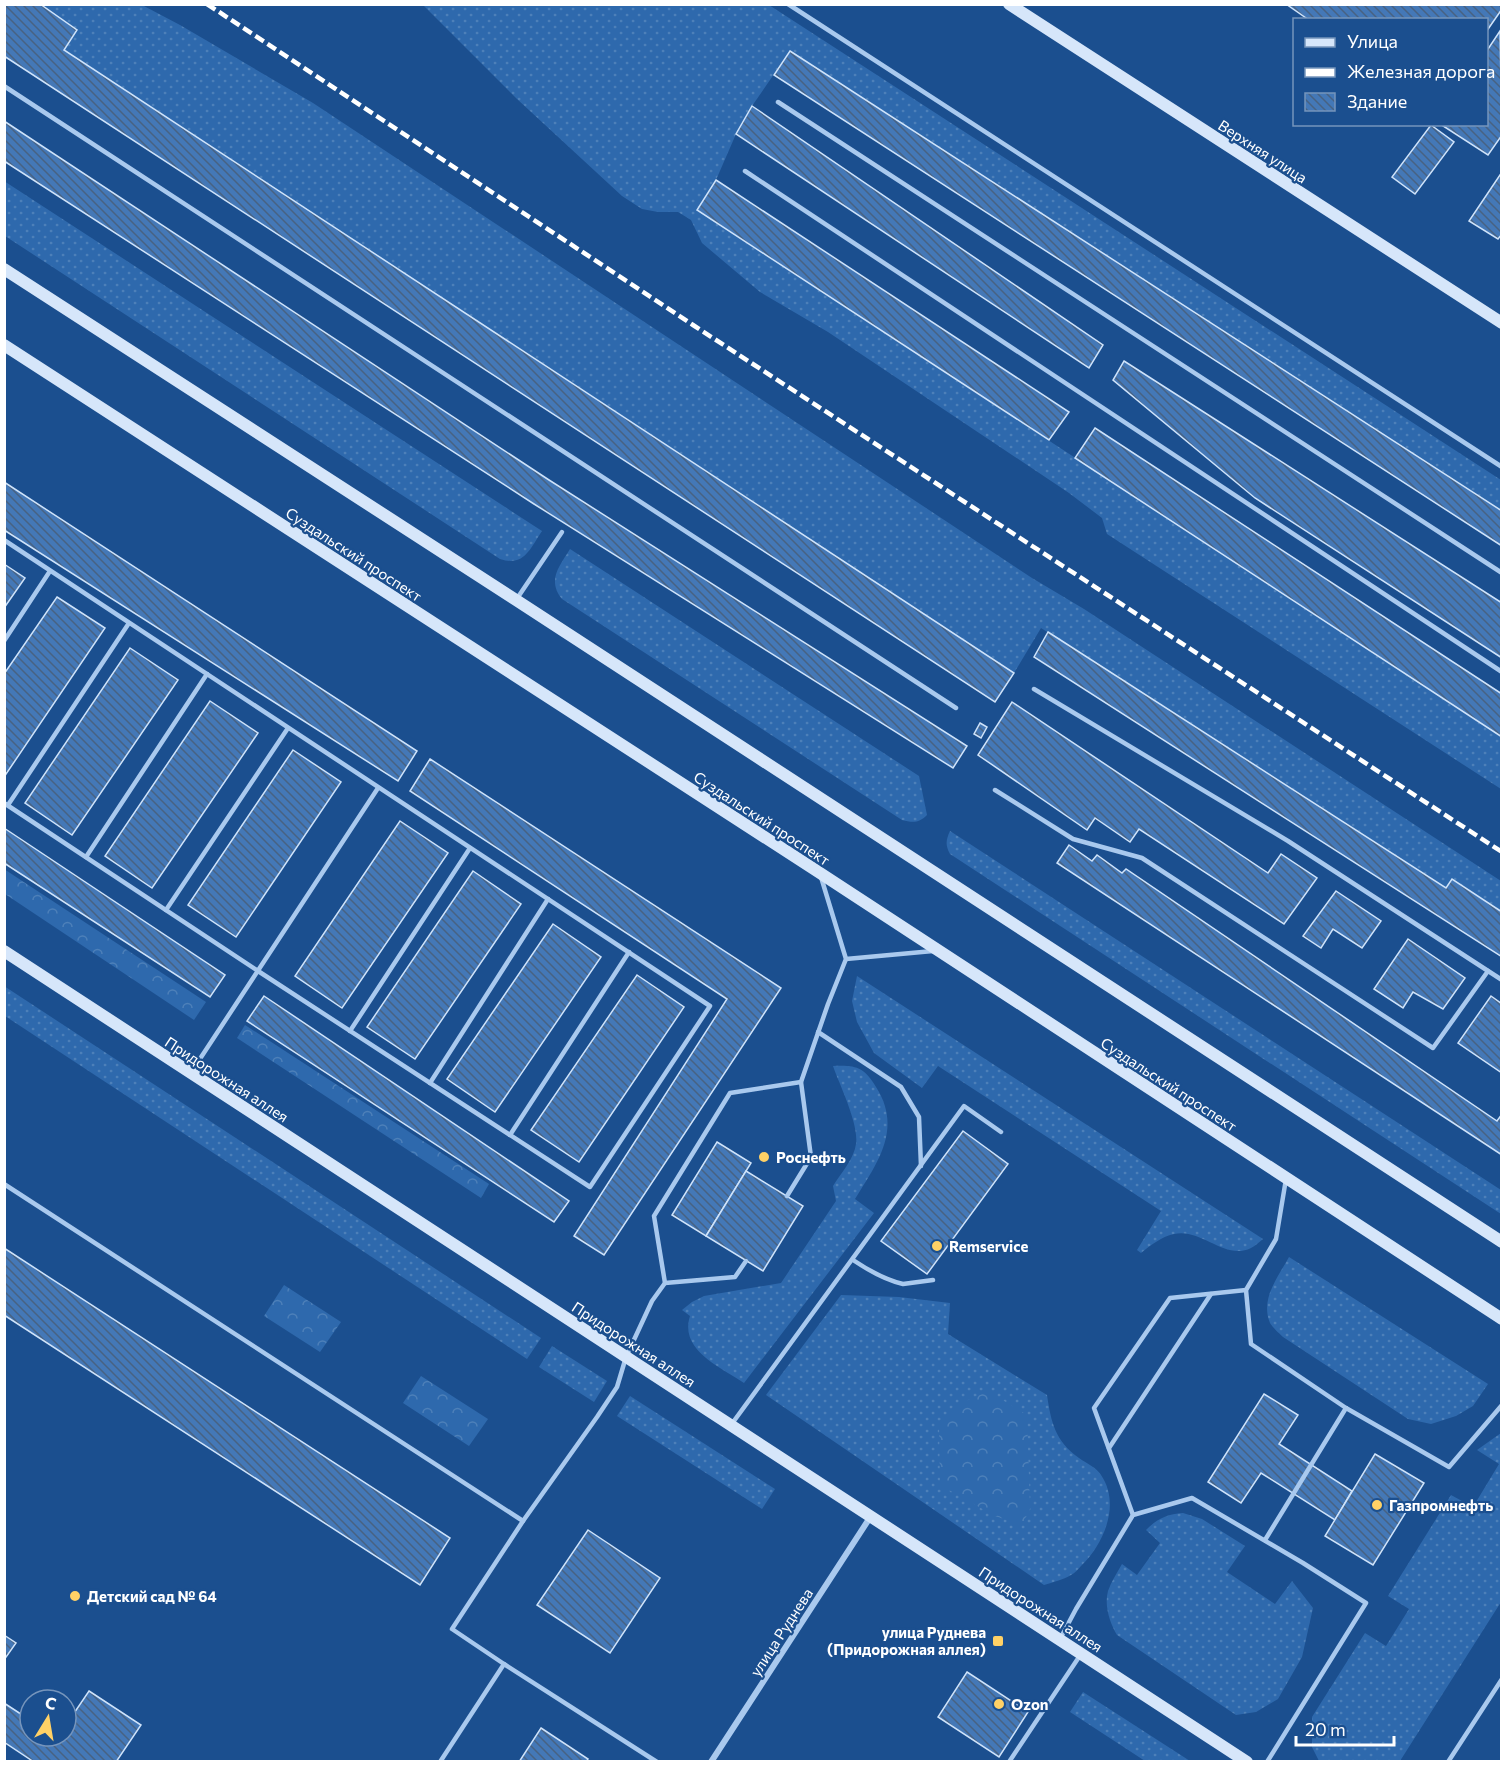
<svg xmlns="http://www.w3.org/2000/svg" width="1506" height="1766" font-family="Commissioner,sans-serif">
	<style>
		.grass { fill: url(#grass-dots) }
		.forest { fill: url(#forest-crowns) }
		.building { fill: url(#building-back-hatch); stroke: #cfe3fa; stroke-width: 1.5 }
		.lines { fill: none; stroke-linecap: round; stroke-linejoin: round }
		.lane { stroke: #a9c9ee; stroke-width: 4.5 }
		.street { stroke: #a9c9ee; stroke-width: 6 }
		.secondary { stroke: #d6e6fa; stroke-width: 12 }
		.rail { stroke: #fff; stroke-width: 4.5; stroke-dasharray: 10 4.5; stroke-linecap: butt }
		.poi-dot { fill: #ffd166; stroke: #1b4f8f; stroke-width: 2 }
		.labels { text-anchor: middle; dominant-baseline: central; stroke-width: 4.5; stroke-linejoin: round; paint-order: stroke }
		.street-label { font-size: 15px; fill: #fff; stroke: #1b4f8f }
		.poi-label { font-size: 15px; font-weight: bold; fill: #fff; stroke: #1b4f8f; text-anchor: start }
	</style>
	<defs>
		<pattern id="grass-dots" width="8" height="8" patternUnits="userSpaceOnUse" patternTransform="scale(1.5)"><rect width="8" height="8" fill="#2e69ad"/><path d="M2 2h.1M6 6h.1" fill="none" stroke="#4d80b9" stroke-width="1.8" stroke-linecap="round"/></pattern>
		<pattern id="forest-crowns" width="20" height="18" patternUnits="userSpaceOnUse" patternTransform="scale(1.5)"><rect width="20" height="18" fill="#2e69ad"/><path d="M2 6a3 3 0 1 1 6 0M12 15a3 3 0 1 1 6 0" fill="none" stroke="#4d80b9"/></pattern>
		<pattern id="building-back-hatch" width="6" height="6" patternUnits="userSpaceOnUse" patternTransform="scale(1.5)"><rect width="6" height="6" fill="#4478b7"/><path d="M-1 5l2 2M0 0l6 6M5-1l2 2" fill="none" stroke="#486282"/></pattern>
	</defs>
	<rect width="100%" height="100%" fill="#1b4f8f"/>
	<g class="grass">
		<path d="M40,5H142L180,25L313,103L1032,578L1084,609L1501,881V912L1452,879L1446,888L1041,628L1014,673L64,50L77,30Z"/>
		<path d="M423,5H769L1501,480V511L790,51L752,106L736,134L716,180L697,210L1501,737V789L1107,534L1102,518L1069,493L828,332L760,292L702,243L691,220L678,212H658L642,209L622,196L517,99Z"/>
		<path d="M4,181L542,531C530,549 524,567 500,559L5,236Z"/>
		<path d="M570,549L919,776L927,815C919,823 913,823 902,820L562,599C547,580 559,567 570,549Z"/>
		<path d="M950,831L1501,1190V1214L950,854C945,845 946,840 950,831Z"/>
		<path d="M857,976L1263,1239C1259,1242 1255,1246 1251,1248C1225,1261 1202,1228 1174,1234C1161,1237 1151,1245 1141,1253L1137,1250L1161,1211L938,1066L922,1088L874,1053L857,1022L852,1001Z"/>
		<path d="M4,986L541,1338L527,1359L5,1016Z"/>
		<path d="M833,1066C856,1065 864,1067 876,1087C903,1129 877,1163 855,1199L874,1213L744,1383C720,1367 679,1350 690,1316L682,1310L692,1302L704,1296L781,1283L836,1201L833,1186C841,1173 854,1159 856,1144C859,1124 840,1086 833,1066Z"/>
		<path d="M1289,1257L1488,1384L1473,1406L1456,1416L1431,1424L1408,1419L1283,1337C1279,1333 1273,1328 1270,1323C1260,1299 1278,1277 1289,1257Z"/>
		<path d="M841,1295L899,1297L950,1303L948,1334L1047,1395C1051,1422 1055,1441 1079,1458C1086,1463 1097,1468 1101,1475C1121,1504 1104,1544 1081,1566C1078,1569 1075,1573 1071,1575C1063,1580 1053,1582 1044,1585L766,1395Z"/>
		<path d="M552,1346L607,1381L594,1402L539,1367Z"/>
		<path d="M630,1396L775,1489L762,1509L617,1416Z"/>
		<path d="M1501,1433V1602L1400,1761H1319L1312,1747V1717L1365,1633L1386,1646L1409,1609L1388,1596L1451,1495L1473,1507L1499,1464L1477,1450Z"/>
		<path d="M1183,1513L1202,1519L1245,1546L1227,1572L1275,1604L1292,1581L1313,1608L1302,1657L1278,1699L1256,1712L1236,1715L1117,1635C1110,1623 1104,1606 1108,1591C1111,1582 1117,1573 1122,1564L1137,1575L1160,1543L1146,1530C1157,1519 1167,1514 1183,1513Z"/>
		<path d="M1083,1692L1190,1761H1145L1070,1712Z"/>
	</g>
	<g class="forest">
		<path d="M4,869L206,1002L194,1020L5,894Z"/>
		<path d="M245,1025L489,1184L481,1198L237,1038Z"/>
		<path d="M284,1285L341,1322L320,1352L264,1316Z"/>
		<path d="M421,1376L488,1419L469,1446L403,1403Z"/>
		<path d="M988,1391L1027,1415L1030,1509L1022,1525L995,1516L940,1485L939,1425L953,1407Z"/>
	</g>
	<g class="building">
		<path d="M4,4H40L77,30L64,50L1014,673L995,702L4,56Z"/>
		<path d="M1286,4H1502V9L1486,32V20H1309Z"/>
		<path d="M1500,31L1502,135L1488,155L1440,124H1486V52Z"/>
		<path d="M790,51L1502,511V546L774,75Z"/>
		<path d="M752,106L1103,345L1089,368L736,134Z"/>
		<path d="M4,121L549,480L967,746L953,768L534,504L4,161Z"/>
		<path d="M1431,125L1454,142L1415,194L1392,177Z"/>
		<path d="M1502,172V234L1498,239L1469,221Z"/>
		<path d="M716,180L1069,412L1049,440L697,210Z"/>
		<path d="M1124,361L1502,603V658L1255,498L1113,380Z"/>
		<path d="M1095,428L1502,694V737L1075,458Z"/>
		<path d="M4,482L417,751L398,781L4,530Z"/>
		<path d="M4,564L25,578L4,608Z"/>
		<path d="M57,597L105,628L4,777V674Z"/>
		<path d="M1048,632L1446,888L1452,879L1502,912V957L1034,657Z"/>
		<path d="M130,648L178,680L72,835L25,803Z"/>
		<path d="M210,701L258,733L152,888L105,856Z"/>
		<path d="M1012,702L1268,873L1281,854L1317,878L1284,924L1139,829L1130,842L1095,818L1087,830L978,755Z"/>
		<path d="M980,723L987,727L981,738L974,734Z"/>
		<path d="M293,750L341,782L236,937L188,905Z"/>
		<path d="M430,759L781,988L604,1255L574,1236L727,999L410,791Z"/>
		<path d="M400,821L448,853L342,1008L295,976Z"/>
		<path d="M4,828L225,975L210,997L4,863Z"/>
		<path d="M1069,845L1092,861L1097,855L1122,873L1126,869L1497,1121L1502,1114V1155L1057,863Z"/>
		<path d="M473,871L521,904L415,1059L367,1027Z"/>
		<path d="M1336,891L1381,921L1362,948L1333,929L1321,948L1303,936Z"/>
		<path d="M553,924L601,957L495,1112L447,1079Z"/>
		<path d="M1408,939L1465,978L1443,1009L1413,992L1403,1008L1374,989Z"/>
		<path d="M637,975L684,1007L579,1162L531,1130Z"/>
		<path d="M264,996L569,1201L554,1222L247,1021Z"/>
		<path d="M1491,996L1502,1004V1073L1458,1043Z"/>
		<path d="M963,1131L1008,1164L927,1274L881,1241Z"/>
		<path d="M717,1142L751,1163L706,1236L672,1215Z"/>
		<path d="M746,1171L803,1206L763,1271L706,1236Z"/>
		<path d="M4,1248L450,1538L420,1585L4,1315Z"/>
		<path d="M1264,1394L1298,1415L1279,1444L1352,1491L1335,1520L1261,1473L1241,1503L1208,1482Z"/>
		<path d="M1375,1454L1424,1483L1373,1565L1325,1536Z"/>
		<path d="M588,1530L660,1578L610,1653L537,1605Z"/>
		<path d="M4,1635L16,1643L4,1660Z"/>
		<path d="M967,1672L1028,1712L999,1757L938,1717Z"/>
		<path d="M89,1691L141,1725L116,1762H34L4,1742V1703L30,1720V1736H55L58,1738L59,1736H66V1725Z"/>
		<path d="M541,1728L588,1759L586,1762H519Z"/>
	</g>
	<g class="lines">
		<g class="lane">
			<path d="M788,4L1502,467"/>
			<path d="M4,86L956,708"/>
			<path d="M778,102L1502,573"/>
			<path d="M745,171L1502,672"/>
			<path d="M4,540L710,1006L590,1187L258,971L4,803"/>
			<path d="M516,600L562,532"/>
			<path d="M4,641L50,571"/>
			<path d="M1034,689L1288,841L1502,980"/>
			<path d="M995,790L1073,839L1142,858L1433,1048L1488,971"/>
			<path d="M8,805L129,623"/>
			<path d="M86,857L207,674"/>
			<path d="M166,910L288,728"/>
			<path d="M846,959L933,951"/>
			<path d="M350,1031L470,848"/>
			<path d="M818,1032L901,1087L919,1117L921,1166"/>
			<path d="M192,1071L378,788"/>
			<path d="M430,1083L548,899"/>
			<path d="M510,1135L629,952"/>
			<path d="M1286,1179L1276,1239L1246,1290L1251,1344L1346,1408L1449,1467L1502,1405"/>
			<path d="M4,1184L523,1521"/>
			<path d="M787,1196L811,1157L801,1082L828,1004L846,959L821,877"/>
			<path d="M853,1260C868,1270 885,1280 903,1284L933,1280"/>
			<path d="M665,1283L735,1277L746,1261"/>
			<path d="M731,1425L964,1106L1001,1132"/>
			<path d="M1109,1448L1211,1294"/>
			<path d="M1133,1515L1094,1408L1170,1298L1246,1290"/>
			<path d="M1265,1540L1346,1408"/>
			<path d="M1060,1639L1076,1609L1133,1515L1192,1498L1303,1563L1366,1603L1267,1762"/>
			<path d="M504,1664L657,1762"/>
			<path d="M440,1762L504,1664L452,1629L523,1521L597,1417L617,1387L626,1357L652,1301L665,1283L654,1216L730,1093L801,1082"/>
			<path d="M1009,1762L1081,1654"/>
			<path d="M1448,1762L1502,1679"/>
		</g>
		<path class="street" d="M711,1762L871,1516"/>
		<g class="secondary">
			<path d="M1009,4L1502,323"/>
			<path d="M4,269L516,600L1502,1242"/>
			<path d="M4,345L820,873L1502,1319"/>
			<path d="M4,951L1247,1762"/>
		</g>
		<path class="rail" d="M207,4L693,325L1502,852"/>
	</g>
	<g class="poi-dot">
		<circle cx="764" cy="1157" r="6"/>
		<circle cx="937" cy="1246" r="6"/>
		<circle cx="1377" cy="1505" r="6"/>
		<circle cx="75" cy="1596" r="6"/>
		<rect x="992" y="1635" width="12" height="12" rx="3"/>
		<circle cx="999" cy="1704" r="6"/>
	</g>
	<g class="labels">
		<g class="street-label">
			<text transform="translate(1263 151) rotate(33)">Верхняя улица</text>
			<text transform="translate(354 554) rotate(33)">Суздальский проспект</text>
			<text transform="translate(762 818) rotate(33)">Суздальский проспект</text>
			<text transform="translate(227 1079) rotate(33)">Придорожная аллея</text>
			<text transform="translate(1169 1084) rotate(33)">Суздальский проспект</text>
			<text transform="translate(634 1344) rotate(33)">Придорожная аллея</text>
			<text transform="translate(1041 1609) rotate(33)">Придорожная аллея</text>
			<text transform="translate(781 1632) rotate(-57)">улица Руднева</text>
		</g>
		<g class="poi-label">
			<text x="776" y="1157">Роснефть</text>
			<text x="949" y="1246">Remservice</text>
			<text x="1389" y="1505">Газпромнефть</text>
			<text x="87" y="1596">Детский сад № 64</text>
			<text x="986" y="1632" text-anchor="end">улица Руднева<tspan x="986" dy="17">(Придорожная аллея)</tspan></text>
			<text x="1011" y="1704">Ozon</text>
		</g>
	</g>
	<rect width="1506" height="1766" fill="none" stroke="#ffffff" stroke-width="12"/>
	<rect x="1293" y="18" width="195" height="108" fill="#1b4f8f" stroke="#7695bc" stroke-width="1.5"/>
	<rect x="1305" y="38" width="30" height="9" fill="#d6e6fa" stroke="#7695bc" stroke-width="1.5"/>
	<text x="1347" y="48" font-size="18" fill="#ffffff">Улица</text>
	<rect x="1305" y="68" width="30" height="9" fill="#ffffff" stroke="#7695bc" stroke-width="1.5"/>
	<text x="1347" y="78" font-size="18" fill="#ffffff">Железная дорога</text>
	<rect x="1305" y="93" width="30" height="18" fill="url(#building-back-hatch)" stroke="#7695bc" stroke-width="1.5"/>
	<text x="1347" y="108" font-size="18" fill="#ffffff">Здание</text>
	<g transform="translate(48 1718) rotate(11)"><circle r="28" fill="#1b4f8f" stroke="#7695bc" stroke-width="1.5"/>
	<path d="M0-4.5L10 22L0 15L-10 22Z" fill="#ffd166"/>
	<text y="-9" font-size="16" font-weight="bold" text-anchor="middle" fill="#ffffff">С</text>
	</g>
	<path d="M1296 1736v9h98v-9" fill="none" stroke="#ffffff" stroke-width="3"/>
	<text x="1305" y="1736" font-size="18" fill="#ffffff" stroke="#1b4f8f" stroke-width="4.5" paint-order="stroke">20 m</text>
</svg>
